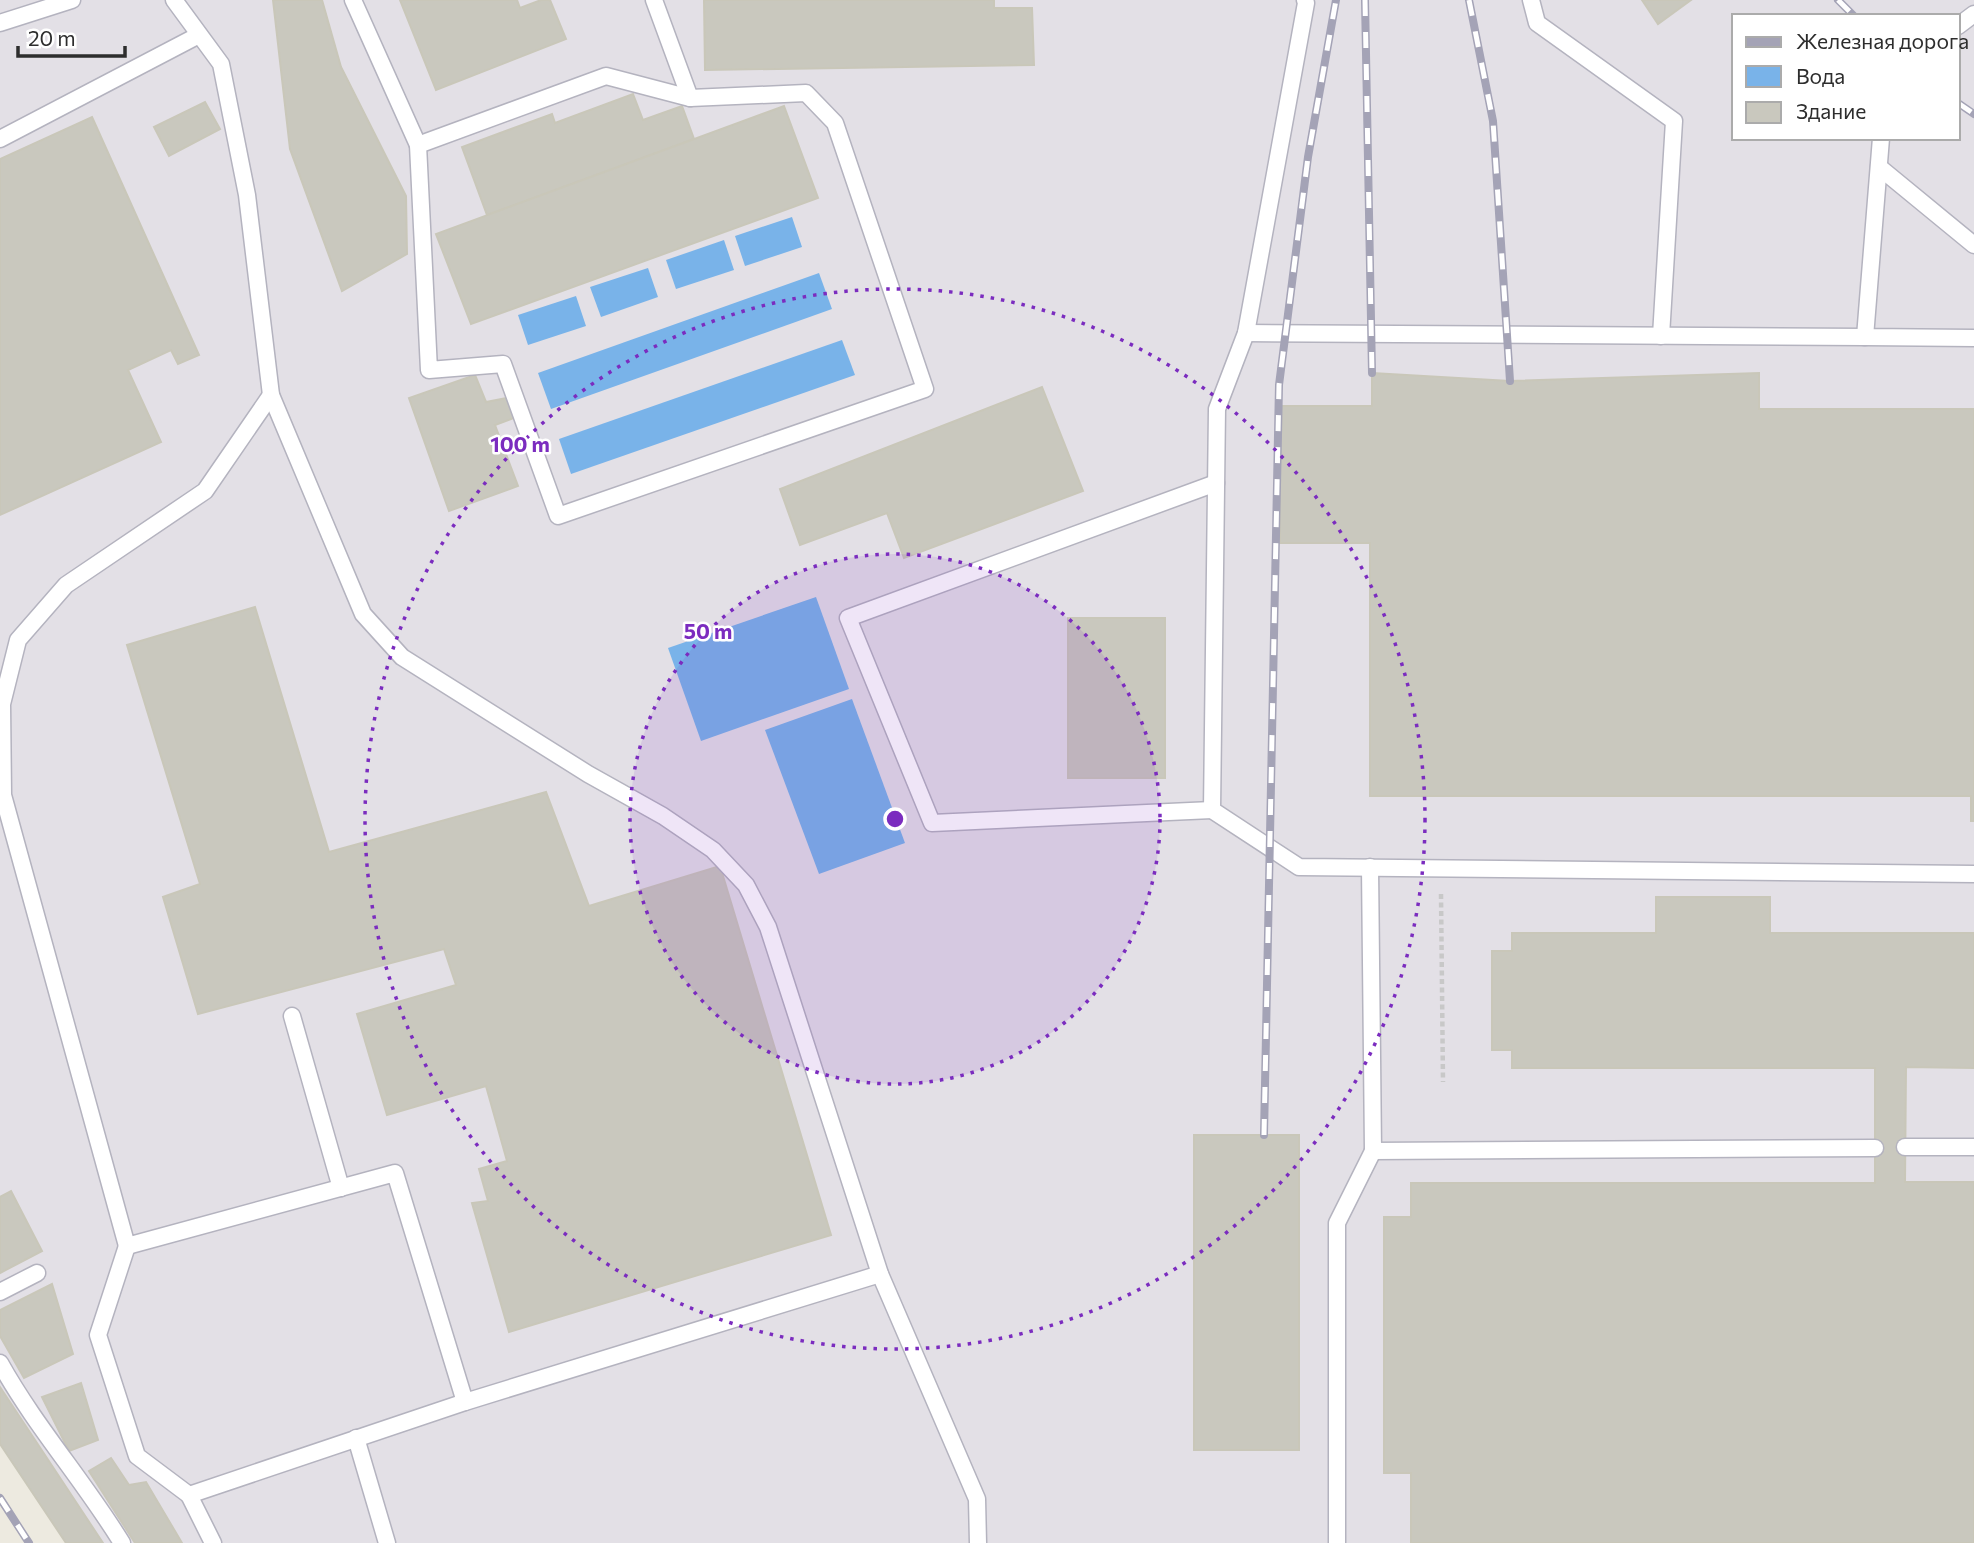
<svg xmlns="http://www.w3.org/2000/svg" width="1974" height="1543" font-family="Commissioner,sans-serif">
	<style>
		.industrial { fill: #e3e0e6; fill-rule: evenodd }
		.water { fill: #79b3e9 }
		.building { fill: #c9c8be; stroke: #c9c7b9; stroke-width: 2 }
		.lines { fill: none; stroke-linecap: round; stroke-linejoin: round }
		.service-casing { stroke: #b4b3bf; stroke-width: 19 }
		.path { stroke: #c8c8c8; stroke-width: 4.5; stroke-dasharray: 5 3.5; stroke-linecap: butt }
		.service { stroke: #fff; stroke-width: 16 }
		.rail-casing { stroke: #a4a3b6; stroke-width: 8 }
		.rail { stroke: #fff; stroke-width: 5; stroke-dasharray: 16; stroke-linecap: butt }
		.ring { fill: none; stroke: #7b2cbf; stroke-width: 3.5; stroke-dasharray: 3.5 7 }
		.centre { fill: #7b2cbf; stroke: #fff; stroke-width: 3.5 }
		.ring-label { font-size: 21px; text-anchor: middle; font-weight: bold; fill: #7b2cbf; stroke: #fff; stroke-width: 5; stroke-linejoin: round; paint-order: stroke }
	</style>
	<rect width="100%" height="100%" fill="#edeae0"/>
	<path class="industrial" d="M0,0H1974V1543H66L0,1444ZM1734,16H1958V138H1734Z"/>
	<g class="water">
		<path d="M792,217L802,247L745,266L735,236Z"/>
		<path d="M724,240L734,270L676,289L666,260Z"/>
		<path d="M648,268L658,297L601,317L590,287Z"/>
		<path d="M819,273L832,309L551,409L538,373Z"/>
		<path d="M576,296L586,326L528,345L518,315Z"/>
		<path d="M842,340L855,375L571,474L559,439Z"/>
		<path d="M816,597L849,689L701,741L668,648Z"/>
		<path d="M852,699L905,843L819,874L765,730Z"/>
	</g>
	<g class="building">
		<path d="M273,0H322L341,67L406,196L407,254L342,291L290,149Z"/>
		<path d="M400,0H517L520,8L541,0H550L566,39L436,90Z"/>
		<path d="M704,0H994V8H1032L1034,65L705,70Z"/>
		<path d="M1642,0H1691L1658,24Z"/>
		<path d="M633,94L643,120L682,106L694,139L487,215L462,147L552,114L555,123Z"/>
		<path d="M205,102L220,129L169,156L154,127Z"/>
		<path d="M784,106L818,198L471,324L436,234Z"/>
		<path d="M92,117L199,355L178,364L171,350L128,370L161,442L0,515V159Z"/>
		<path d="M1372,373L1510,381L1759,373V409H1974V821H1971V796H1370V543H1280V406H1372Z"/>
		<path d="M475,375L486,402L507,398L514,418L495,425L518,486L449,511L409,398Z"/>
		<path d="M1042,387L1083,491L904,558L887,513L800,545L780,489Z"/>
		<path d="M255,607L329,852L546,792L589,906L720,866L831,1235L509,1332L472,1203L488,1201L479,1169L507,1161L486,1086L387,1115L357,1014L456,985L444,949L198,1014L163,897L200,884L127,645Z"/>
		<rect x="1068" y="618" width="97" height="160"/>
		<path d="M1656,897H1770V933H1974V1068L1906,1067L1905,1182H1974V1543H1411V1473H1384V1217H1411V1183H1875V1068H1512V1050H1492V951H1512V933H1656Z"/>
		<rect x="1194" y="1135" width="105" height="315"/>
		<path d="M11,1191L42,1251L0,1273V1197Z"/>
		<path d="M52,1284L73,1354L24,1378L0,1336V1310Z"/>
		<path d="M81,1383L98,1440L69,1451L42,1397Z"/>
		<path d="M0,1387L103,1543H66L0,1444Z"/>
		<path d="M111,1458L129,1485L146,1482L182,1543H135L89,1471Z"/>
	</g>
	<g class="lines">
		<g class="service-casing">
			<g id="service">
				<path d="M174,0L221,64L247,195L271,395L363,614L402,657L588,774L663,816L713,850L746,885L768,927L880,1274L977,1499L978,1543"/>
				<path d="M353,0L418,145"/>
				<path d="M654,0L690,98"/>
				<path d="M1305,0L1306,3L1246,333L1217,409L1212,810L1299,867L1974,874"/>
				<path d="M1531,0L1537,23L1674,121L1661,336"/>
				<path d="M0,23L72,0"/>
				<path d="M1958,26L1974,14"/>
				<path d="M606,76L690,98L806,93L835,123L925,389L558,516L503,364L429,370L418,145Z"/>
				<path d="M1881,138L1865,337L1974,338"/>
				<path d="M0,139L199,35"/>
				<path d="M1879,167L1974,245"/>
				<path d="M1246,333L1865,337"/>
				<path d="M271,395L205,491L66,585L18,640L2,704L3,795L127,1246L395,1173L465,1402L880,1274"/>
				<path d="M1212,810L932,823L848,618L1216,483"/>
				<path d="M1370,867L1373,1151L1875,1148"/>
				<path d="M292,1016L341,1188"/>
				<path d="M1905,1147H1974"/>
				<path d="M127,1246L98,1335L137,1456L189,1495"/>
				<path d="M0,1292L37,1273"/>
				<path d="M0,1363C35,1426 84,1481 122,1543"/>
				<path d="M356,1438L387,1543"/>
				<path d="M213,1543L189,1495L465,1402"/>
				<path d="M1337,1543V1223L1373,1151"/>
			</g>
		</g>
		<path class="path" d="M1441,894L1443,1082"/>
		<use href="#service" class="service"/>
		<g class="rail-casing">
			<g id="rail">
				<path d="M1365,0L1372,373"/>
				<path d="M1469,0L1493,121L1510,381"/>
				<path d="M1838,0L1854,16"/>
				<path d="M1958,103L1974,114"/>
				<path d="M1264,1135L1279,385L1308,157L1336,0"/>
				<path d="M0,1498L29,1543"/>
			</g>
		</g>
		<use href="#rail" class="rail"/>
	</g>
	<circle cx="895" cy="819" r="265" fill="#7b2cbf" fill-opacity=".12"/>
	<g class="ring">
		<circle cx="895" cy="819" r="265"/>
		<circle cx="895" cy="819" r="530"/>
	</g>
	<circle cx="895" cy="819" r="10" class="centre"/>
	<g class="ring-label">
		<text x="520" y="452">100 m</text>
		<text x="708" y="639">50 m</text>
	</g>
	<rect x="1732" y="14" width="228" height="126" fill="#ffffff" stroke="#ababab" stroke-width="2"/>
	<rect x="1746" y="37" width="35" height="10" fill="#a4a3b6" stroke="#ababab" stroke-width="2"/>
	<text x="1796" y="49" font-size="21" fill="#2d2d2d">Железная дорога</text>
	<rect x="1746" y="66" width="35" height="21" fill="#79b3e9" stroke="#ababab" stroke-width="2"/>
	<text x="1796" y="84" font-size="21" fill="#2d2d2d">Вода</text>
	<rect x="1746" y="102" width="35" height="21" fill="#c9c8be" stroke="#ababab" stroke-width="2"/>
	<text x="1796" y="119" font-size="21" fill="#2d2d2d">Здание</text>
	<path d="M18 46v10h107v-10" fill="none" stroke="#2d2d2d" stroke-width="3.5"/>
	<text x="28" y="46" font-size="21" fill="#2d2d2d" stroke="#ffffff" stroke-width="5" paint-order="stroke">20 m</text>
</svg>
